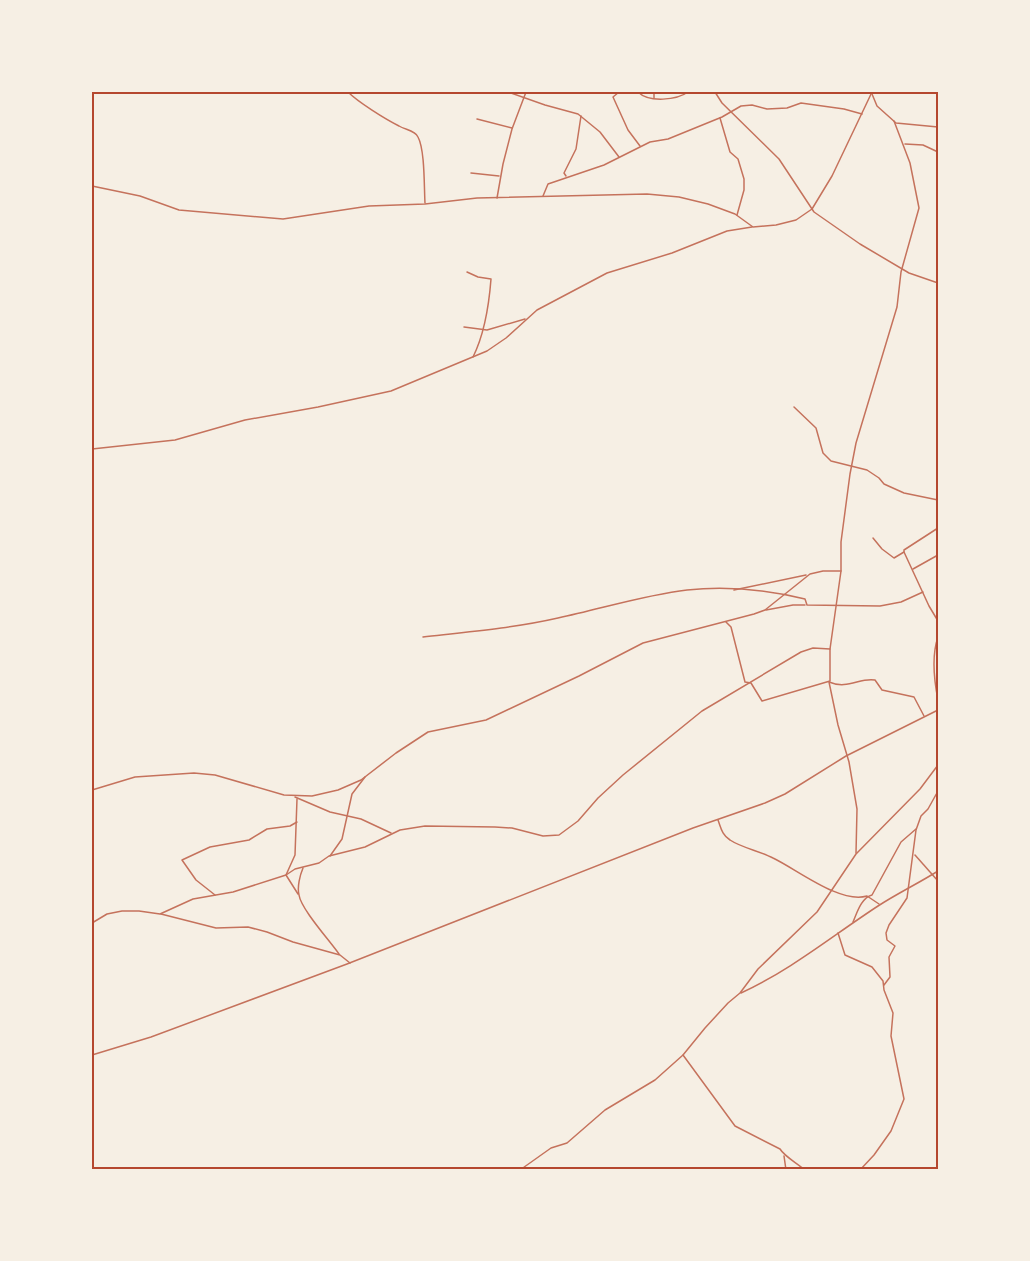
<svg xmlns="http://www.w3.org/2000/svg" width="1030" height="1261" font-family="Overpass,sans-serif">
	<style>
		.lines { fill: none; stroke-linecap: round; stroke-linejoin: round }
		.minor { stroke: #c5725c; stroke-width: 1.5 }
		.tertiary { stroke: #c5725c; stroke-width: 1.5 }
		.neatline { fill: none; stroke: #b5482f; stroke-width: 2 }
	</style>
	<rect width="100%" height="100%" fill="#f6efe4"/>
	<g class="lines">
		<g class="minor">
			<path d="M348,92C358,102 385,119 399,126C405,130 415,130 418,137C425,150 424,187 425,203"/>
			<path d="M508,92L545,105L578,114L600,132L619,157"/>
			<path d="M619,92L613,97L628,130L640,146"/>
			<path d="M638,92C649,103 677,100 688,92"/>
			<path d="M654,92V98"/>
			<path d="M715,92L722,103L779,159L814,212L860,244L909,273L938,283"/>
			<path d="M872,94L877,106L896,123L938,127"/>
			<path d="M720,118L730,152L738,159L744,179V190L737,215"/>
			<path d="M477,119L512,128"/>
			<path d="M905,144L923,145L938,152"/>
			<path d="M471,173L499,176"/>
			<path d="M566,176L564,173L576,149L581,116"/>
			<path d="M92,186L140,196L179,210L283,219L369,206L425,204L477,198L647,194L679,197L708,204L735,214L753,227L776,225L796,220L812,209L832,176L872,92"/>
			<path d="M543,196L548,184L604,165L650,142L668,139L722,117L741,106L752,105L767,109L787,108L801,103L844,109L862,114"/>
			<path d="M497,198L503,164L512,129L526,92"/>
			<path d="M467,272L478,277L491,279C489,305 485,333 473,357"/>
			<path d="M464,327L487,330L525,319"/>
			<path d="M794,407L816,428L823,453L831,461L867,470L879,478L884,484L904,493L938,500"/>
			<path d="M92,449L175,440L245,420L318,407L391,391L487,351L506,338L537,310L607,273L672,253L727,231L752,227"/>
			<path d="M938,528L904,550V552L929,606L938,621"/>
			<path d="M873,538L882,549L894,558L904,552"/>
			<path d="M913,569L938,555"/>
			<path d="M734,590L806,575"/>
			<path d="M766,610L793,605H805"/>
			<path d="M726,622L731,627L745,682L751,683L762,701L830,681V649L841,571V542L850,474L856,443L897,307L901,272L919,208L910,163L894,121"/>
			<path d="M423,637C468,632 514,628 558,618C601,609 644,595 687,590C726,586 768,590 805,599L807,605L880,606L901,602L923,592"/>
			<path d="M938,637C931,657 934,680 938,700"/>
			<path d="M92,790L135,777L194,773L215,775L284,795L312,796L338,790L361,780L396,753L428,732L486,720L579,676L643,643L754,614L765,610L810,574L823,571H841"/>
			<path d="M295,797L330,812L361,819L391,833"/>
			<path d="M297,799L295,855L286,875L298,894"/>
			<path d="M718,820C721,828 722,835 730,840C742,848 760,851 773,858C798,870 840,904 867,896L879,904"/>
			<path d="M856,853L857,809L849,762L838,725L829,682C848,690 860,677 875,680L882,690L914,697L924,716"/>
			<path d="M915,855L938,881"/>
			<path d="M330,856L342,839L352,794L365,777"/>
			<path d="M303,868C300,875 297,887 299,895C301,909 330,941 339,954"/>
			<path d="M215,895L196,880L182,860L210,847L249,840L267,829L290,826L297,822"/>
			<path d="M161,914L216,928L248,927L267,932L293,942L340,955L350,963"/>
			<path d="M853,922C857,913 861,898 872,895L901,842L916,829"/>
			<path d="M92,923L107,914L122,911H139L160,914L193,899L233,892L286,875L295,869L319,863L329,856L365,847L400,830L425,826L495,827L512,828L543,836L559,835L578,821L598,798L623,775L702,711L801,652L813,648L830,649"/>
			<path d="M838,933L845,955L872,967L883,981L884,990L893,1013L891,1036L904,1099L891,1131L874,1155L860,1170"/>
			<path d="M884,985L890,977L889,957L895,946L887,940L886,933L889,925L907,898L916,830L921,816L928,809L938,791"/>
			<path d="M741,993C791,970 832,936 878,906C898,893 919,883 938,871"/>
			<path d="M683,1055L735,1126L780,1149C785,1157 797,1163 805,1170"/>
			<path d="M784,1156L786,1170"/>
		</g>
		<g class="tertiary">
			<path d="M92,1055L151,1037L347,964L693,828L765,803L785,794L846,756L938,710"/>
			<path d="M520,1170L551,1148L567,1143L605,1110L655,1080L683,1055L705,1028L728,1003L740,993L758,969L817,912L856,854L920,789L938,765"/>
		</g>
	</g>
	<rect width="1030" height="1261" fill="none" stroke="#f6efe4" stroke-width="186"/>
	<rect x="93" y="93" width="844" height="1075" class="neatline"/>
</svg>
